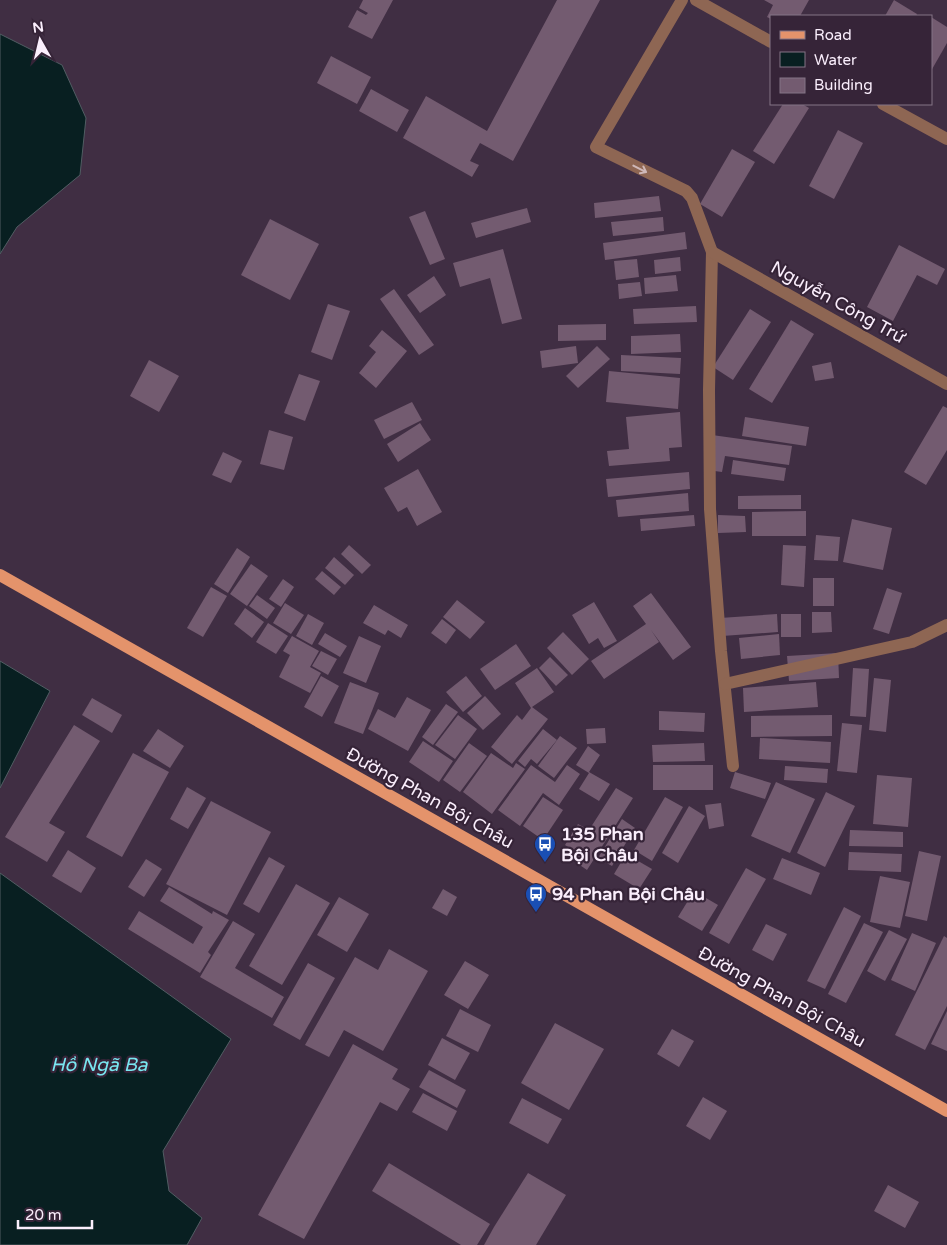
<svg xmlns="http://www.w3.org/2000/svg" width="947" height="1245" font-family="'Varela Round',sans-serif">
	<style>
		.water { fill: #081f21; stroke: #515d63 }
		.building { fill: #735b70 }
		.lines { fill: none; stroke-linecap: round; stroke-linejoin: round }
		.street { stroke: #8e6653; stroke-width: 12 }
		.primary { stroke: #e4936b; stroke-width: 12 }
		.oneway { stroke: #cfb8b8 }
		.labels { text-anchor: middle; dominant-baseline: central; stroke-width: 4.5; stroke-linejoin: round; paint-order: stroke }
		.street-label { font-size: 18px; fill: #faeefc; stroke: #362438 }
		.poi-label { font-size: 18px; font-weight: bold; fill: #faeefc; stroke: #362438; text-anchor: start }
		.water-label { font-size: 19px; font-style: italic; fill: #79e7f1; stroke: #362438 }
	</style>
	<rect width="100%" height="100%" fill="#402e43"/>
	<g class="water">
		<path d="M0,34L62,65L86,118L80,175L17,227L0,254Z"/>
		<path d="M0,661L50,691L0,788Z"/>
		<path d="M0,873L231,1039L163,1151L169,1191L202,1218L187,1245H0Z"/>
	</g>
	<g class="building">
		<path d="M363,0H393L372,39L348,27L357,10L366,15L368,13L359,8Z"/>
		<path d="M557,0H600L513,161L480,143L470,161L479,165L472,177L403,138L426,96L487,131Z"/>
		<path d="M764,0H809L800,16H771V19L767,17L773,5Z"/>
		<path d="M894,0L917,14L916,16H885Z"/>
		<path d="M931,17L947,27V43L931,71Z"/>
		<path d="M331,56L371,77L357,104L317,83Z"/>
		<path d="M371,89L409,110L397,132L359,111Z"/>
		<path d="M783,104H802L809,108L774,164L753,151Z"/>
		<path d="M838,130L863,143L834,199L809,186Z"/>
		<path d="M732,149L755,162L722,217L700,204Z"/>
		<path d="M659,196L661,211L595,218L594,203Z"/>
		<path d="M527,208L531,222L476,238L471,223Z"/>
		<path d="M425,211L445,259L430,265L409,217Z"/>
		<path d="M663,217L664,231L613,236L611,222Z"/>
		<path d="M270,219L319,244L290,300L241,275Z"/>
		<path d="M685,232L687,249L605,260L603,243Z"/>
		<path d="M899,245L945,269L937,285L917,275L893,321L867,307Z"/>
		<path d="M503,249L522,319L502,324L490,278L460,287L453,263Z"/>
		<path d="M680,257L681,271L655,274L654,260Z"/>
		<path d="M637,259L639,277L616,280L614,261Z"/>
		<path d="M676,275L678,291L645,294L644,278Z"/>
		<path d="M434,276L446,295L420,313L407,295Z"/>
		<path d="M640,282L642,296L619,299L618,284Z"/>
		<path d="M394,289L434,345L419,355L380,299Z"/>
		<path d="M328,304L350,311L332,360L311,352Z"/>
		<path d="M696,306L697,322L634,324L633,309Z"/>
		<path d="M750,309L771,322L733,380L713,367Z"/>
		<path d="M791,320L814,334L772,403L749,389Z"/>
		<path d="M606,324V340L558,341V325Z"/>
		<path d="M382,330L407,351L376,388L359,373L376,352L369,346Z"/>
		<path d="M680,334L681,352L631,354V336Z"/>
		<path d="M576,346L578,363L542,368L540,351Z"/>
		<path d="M597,346L610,359L578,388L566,376Z"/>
		<path d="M621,355L681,358L680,374L621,371Z"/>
		<path d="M149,360L179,376L159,412L130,396Z"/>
		<path d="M831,362L834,378L815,381L812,366Z"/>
		<path d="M609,371L680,378L678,409L606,402Z"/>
		<path d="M299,374L320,381L305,421L284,413Z"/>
		<path d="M412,402L422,420L384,439L374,420Z"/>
		<path d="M943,406L947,408V450L926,485L904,472Z"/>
		<path d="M680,412L682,447L669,448L670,461L609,466L607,451L629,449L626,417Z"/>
		<path d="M745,417L809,427L806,446L742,436Z"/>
		<path d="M420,423L431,440L398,462L387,444Z"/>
		<path d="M269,430L293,437L284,470L260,464Z"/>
		<path d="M712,435L792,446L789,465L725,456L722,472L707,470Z"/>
		<path d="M223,452L242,461L231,483L212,475Z"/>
		<path d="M733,460L786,468L784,481L731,474Z"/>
		<path d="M418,469L442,512L417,526L407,507L398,512L384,488Z"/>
		<path d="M689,472L690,489L608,497L606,479Z"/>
		<path d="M688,493L689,511L618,517L616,500Z"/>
		<path d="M801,495V509H738V496Z"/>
		<path d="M806,511V536H752V512Z"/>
		<path d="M694,515L695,526L641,531L640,519Z"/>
		<path d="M718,515L745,516L746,532L718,533Z"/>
		<path d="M852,519L892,528L883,570L843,562Z"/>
		<path d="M816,535L840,537L838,561L814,560Z"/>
		<path d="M349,545L371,565L362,574L341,554Z"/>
		<path d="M783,545L806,546L804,587L781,585Z"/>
		<path d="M237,548L250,557L228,593L214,584Z"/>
		<path d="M334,557L354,575L345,585L325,568Z"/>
		<path d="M251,564L268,576L247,606L230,594Z"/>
		<path d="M322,571L341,587L334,595L315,579Z"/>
		<rect x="813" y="578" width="21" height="28"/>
		<path d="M283,579L294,587L281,607L269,599Z"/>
		<path d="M211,587L227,596L203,637L187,628Z"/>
		<path d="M887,588L902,593L889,634L873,629Z"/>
		<path d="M651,593L691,647L673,660L651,630L659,642L604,679L591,661L646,624L633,606Z"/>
		<path d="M257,595L275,608L267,619L249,606Z"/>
		<path d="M457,600L485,622L470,639L443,617Z"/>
		<path d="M594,602L617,641L604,648L598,638L589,644L572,615Z"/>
		<path d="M285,603L304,615L291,634L273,623Z"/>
		<path d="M374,605L408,625L401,638L388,630L385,635L363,623Z"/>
		<path d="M245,608L264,622L252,638L234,624Z"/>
		<path d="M812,612H831L832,632L812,633Z"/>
		<path d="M308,614L324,623L312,645L296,636Z"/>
		<path d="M777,614L778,632L722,636L720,618Z"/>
		<rect x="781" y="614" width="20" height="23"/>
		<path d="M442,619L456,630L446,644L431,633Z"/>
		<path d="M268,623L288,636L276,654L256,642Z"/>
		<path d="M563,632L589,659L572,675L547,648Z"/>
		<path d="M325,633L347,646L340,657L318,644Z"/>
		<path d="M779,634L780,655L741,659L739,638Z"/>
		<path d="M292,636L319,651L310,667L321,673L310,693L279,677L290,655L283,651Z"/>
		<path d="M359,636L381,646L366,683L343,673Z"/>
		<path d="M516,644L531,666L495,690L480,669Z"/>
		<path d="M321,651L337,659L328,675L312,666Z"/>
		<path d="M838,653L839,678L789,681L787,656Z"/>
		<path d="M550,657L568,675L556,686L539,668Z"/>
		<path d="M537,668L554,692L532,707L548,719L512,764L491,747L517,715L522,720L531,708L515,683Z"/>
		<path d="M853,668L869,669L866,717L850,716Z"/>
		<path d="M321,676L339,686L322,717L304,707Z"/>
		<path d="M466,676L482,696L463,712L446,692Z"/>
		<path d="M874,678L891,680L886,732L869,730Z"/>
		<path d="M350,682L379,693L363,734L334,723Z"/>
		<path d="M816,682L818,707L744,712L743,688Z"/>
		<path d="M485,696L501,714L483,730L467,713Z"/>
		<path d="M407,697L431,710L408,751L368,729L378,709L395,718Z"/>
		<path d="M92,698L122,715L112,733L82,715Z"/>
		<path d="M446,704L458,712L433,745L422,737Z"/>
		<path d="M659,711L705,713L704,732L659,730Z"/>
		<path d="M458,715L477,729L455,759L435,745Z"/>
		<path d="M832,715V736L751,737V716Z"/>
		<path d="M842,723L862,725L857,773L837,771Z"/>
		<path d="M74,725L100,741L49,823L65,832L47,862L5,837Z"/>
		<path d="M605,728L606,743L587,744L586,729Z"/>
		<path d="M158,729L184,746L170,768L143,751Z"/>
		<path d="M543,729L557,740L537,764L531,759L525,767L518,761Z"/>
		<path d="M560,736L577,748L554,778L538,766Z"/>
		<path d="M760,738L831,742L830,763L759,759Z"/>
		<path d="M423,741L453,761L439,782L409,762Z"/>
		<path d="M469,743L487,756L460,792L443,780Z"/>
		<path d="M704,743L705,761L653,762L652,745Z"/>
		<path d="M588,746L600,755L589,772L610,784L599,801L579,789L589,773L576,765Z"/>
		<path d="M133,753L169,772L122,857L86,837Z"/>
		<path d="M491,753L513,768L516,763L525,769L492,814L463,792Z"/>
		<path d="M531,765L555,782L567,765L580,774L559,805L543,793L520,826L498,810Z"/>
		<rect x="653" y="765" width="60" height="25"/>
		<path d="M785,766L828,769L827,783L784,780Z"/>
		<path d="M735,772L771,783L765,799L730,788Z"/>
		<path d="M877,775L912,778L908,827L873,824Z"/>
		<path d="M776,782L815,799L790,853L751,836Z"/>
		<path d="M187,787L206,798L188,829L170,819Z"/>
		<path d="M616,788L633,798L587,870L571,859L576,852L565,845L578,824L589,830Z"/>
		<path d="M826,792L855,806L825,867L797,853Z"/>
		<path d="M543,797L563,810L543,840L523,826Z"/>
		<path d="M665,797L683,807L652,861L634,850Z"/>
		<path d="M211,801L271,832L227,915L166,884Z"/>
		<path d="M721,803L724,826L709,829L705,805Z"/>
		<path d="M689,806L705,816L678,863L662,853Z"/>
		<path d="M622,819L635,828L612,866L598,858Z"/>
		<path d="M850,830L903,832V847L849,846Z"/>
		<path d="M68,850L96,868L81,893L52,876Z"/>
		<path d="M919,851L941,856L927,921L905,916Z"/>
		<path d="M849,852L902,854L901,872L848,870Z"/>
		<path d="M626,854L652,869L639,889L614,874Z"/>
		<path d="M269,857L285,866L259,913L243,904Z"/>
		<path d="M782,858L820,873L811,895L773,879Z"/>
		<path d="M146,859L162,869L144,897L128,887Z"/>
		<path d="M746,868L766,879L729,944L709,933Z"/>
		<path d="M880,876L910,882L900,928L870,922Z"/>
		<path d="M296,884L330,903L282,985L249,966Z"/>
		<path d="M169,887L212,914L213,911L229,920L208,952L211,955L200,973L128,929L139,911L193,944L203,927L160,901Z"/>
		<path d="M443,889L457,897L447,916L432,908Z"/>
		<path d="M694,891L718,905L702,931L678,917Z"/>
		<path d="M339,897L369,914L347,952L317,935Z"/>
		<path d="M844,907L861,916L825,989L807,981Z"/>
		<path d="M233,921L255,934L235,968L284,997L272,1018L200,977Z"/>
		<path d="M864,923L883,932L846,1003L828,994Z"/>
		<path d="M766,924L787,934L773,961L752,950Z"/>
		<path d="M889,930L907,939L885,981L867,971Z"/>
		<path d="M912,933L936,943L915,991L891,980Z"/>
		<path d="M944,936L947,938V1006L925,1050L895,1035Z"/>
		<path d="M389,949L428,971L383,1051L344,1030L329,1057L305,1045L355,957L378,970Z"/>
		<path d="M465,961L489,975L468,1009L444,995Z"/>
		<path d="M308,963L335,978L300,1040L273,1025Z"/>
		<path d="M460,1009L491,1025L478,1052L446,1036Z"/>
		<path d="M947,1011V1051L931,1044Z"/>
		<path d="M555,1023L604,1049L569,1110L521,1083Z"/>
		<path d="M672,1029L694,1041L679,1067L657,1054Z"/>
		<path d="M442,1038L470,1053L455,1080L428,1065Z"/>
		<path d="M353,1044L398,1069L392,1079L410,1089L397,1111L380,1102L304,1239L258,1215Z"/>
		<path d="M429,1070L466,1090L457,1108L419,1087Z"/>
		<path d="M423,1093L457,1111L447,1131L412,1112Z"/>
		<path d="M703,1097L727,1111L710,1140L686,1126Z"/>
		<path d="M522,1098L562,1119L548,1144L509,1123Z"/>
		<path d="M389,1163L490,1224L477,1245H461L372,1191Z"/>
		<path d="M528,1173L566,1195L536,1245H484L494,1227Z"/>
		<path d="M888,1185L919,1202L905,1228L874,1211Z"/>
	</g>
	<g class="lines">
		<g class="street">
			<path d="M682,0L596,147L686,191L692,198L712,252L709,390L710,509L721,651L733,766"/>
			<path d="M696,0L771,42"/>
			<path d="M883,104L947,139"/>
			<path d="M712,252L947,384"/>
			<path d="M725,684L912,642L947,625"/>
		</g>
		<path class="primary" d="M0,575L947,1111"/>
	</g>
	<defs><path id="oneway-shaft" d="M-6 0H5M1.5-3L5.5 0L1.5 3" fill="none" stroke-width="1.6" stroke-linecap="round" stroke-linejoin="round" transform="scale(1.25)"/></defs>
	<use class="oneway" href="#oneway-shaft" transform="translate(640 169) rotate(27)"/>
	<defs>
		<g id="bus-pin" transform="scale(1.125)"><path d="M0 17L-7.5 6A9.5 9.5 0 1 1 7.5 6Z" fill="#1a4fb4" stroke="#362438"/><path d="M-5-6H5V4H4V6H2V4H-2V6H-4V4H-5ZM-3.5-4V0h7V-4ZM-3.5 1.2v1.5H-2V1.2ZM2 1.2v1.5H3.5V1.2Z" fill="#fff"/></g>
	</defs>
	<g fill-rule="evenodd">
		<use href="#bus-pin" x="545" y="844"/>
		<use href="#bus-pin" x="536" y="894"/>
	</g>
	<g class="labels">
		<g class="street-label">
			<text transform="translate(838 302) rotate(29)">Nguyễn Công Trứ</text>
			<text transform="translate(430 798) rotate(29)">Đường Phan Bội Châu</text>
			<text transform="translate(782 997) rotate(29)">Đường Phan Bội Châu</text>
		</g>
		<g class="poi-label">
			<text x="561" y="834">135 Phan<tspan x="561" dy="21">Bội Châu</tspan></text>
			<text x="552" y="894">94 Phan Bội Châu</text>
		</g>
		<g class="water-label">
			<text x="99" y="1065">Hồ Ngã Ba</text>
		</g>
	</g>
	<rect x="770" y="15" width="162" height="90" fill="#362438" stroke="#847586"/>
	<rect x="780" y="31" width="25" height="8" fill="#e4936b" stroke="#847586"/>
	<text x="814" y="40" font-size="15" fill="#faeefc">Road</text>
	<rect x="780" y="52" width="25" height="15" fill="#081f21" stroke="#847586"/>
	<text x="814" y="65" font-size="15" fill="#faeefc">Water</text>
	<rect x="780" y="78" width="25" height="15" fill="#735b70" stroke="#847586"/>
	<text x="814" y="90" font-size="15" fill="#faeefc">Building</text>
	<g transform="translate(40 40) rotate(352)" stroke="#362438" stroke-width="4" paint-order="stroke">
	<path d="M0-4L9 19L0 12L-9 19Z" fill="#faeefc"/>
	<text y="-8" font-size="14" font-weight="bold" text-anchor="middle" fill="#faeefc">N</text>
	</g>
	<path d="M18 1220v8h74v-8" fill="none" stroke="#faeefc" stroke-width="2.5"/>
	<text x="25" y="1220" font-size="15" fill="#faeefc" stroke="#362438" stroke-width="4" paint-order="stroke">20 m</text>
</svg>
